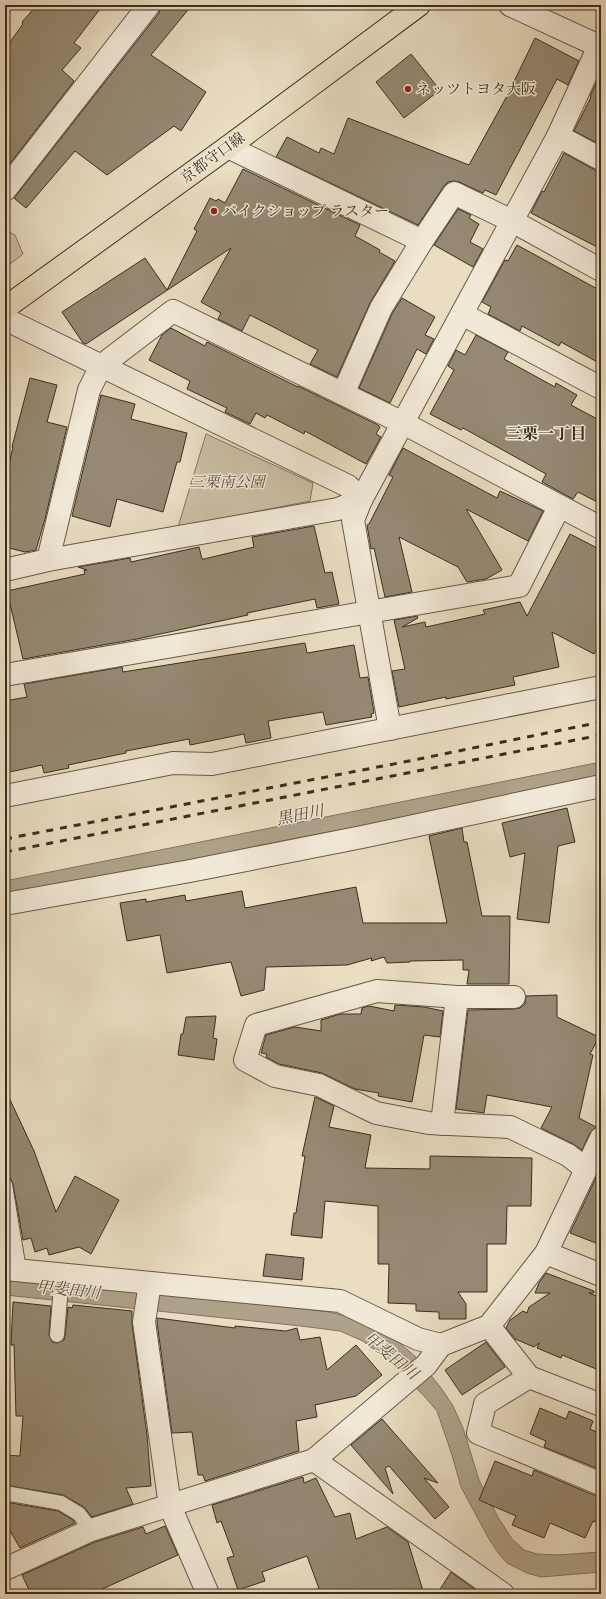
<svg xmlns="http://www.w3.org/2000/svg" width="606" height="1599" font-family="'IM FELL DW Pica','Noto Serif JP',serif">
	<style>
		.green { fill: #cbbfa6; stroke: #837662 }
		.water { fill: #aea28a; stroke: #80745e }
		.building { fill: #958973; stroke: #3b2e1d }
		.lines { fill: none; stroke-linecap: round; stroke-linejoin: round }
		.service-casing { stroke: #665a46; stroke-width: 16 }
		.minor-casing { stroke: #665a46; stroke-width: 24 }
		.primary-casing { stroke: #3b2e1d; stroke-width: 24 }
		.service { stroke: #f1e9d7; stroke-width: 14 }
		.minor { stroke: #f1e9d7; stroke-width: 22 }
		.primary { stroke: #e9ddc2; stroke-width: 22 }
		.rail { stroke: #3b2e1d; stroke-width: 3; stroke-dasharray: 7 7; stroke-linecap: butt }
		.poi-dot { fill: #8f2418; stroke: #f1e9d7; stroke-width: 1.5 }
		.labels { text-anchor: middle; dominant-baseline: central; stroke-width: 3; stroke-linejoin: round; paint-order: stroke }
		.poi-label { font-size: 15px; fill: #3b2e1d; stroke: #f1e9d7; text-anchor: start }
		.street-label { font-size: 15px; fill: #3b2e1d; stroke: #f1e9d7 }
		.park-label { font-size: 15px; font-style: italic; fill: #584b38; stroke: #f1e9d7 }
		.neighbourhood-label { font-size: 16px; font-weight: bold; fill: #3b2e1d; stroke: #f1e9d7 }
		.water-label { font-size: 16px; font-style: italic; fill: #584b38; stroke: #f1e9d7 }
	</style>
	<rect width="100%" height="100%" fill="#e9ddc2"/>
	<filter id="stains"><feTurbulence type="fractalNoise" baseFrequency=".005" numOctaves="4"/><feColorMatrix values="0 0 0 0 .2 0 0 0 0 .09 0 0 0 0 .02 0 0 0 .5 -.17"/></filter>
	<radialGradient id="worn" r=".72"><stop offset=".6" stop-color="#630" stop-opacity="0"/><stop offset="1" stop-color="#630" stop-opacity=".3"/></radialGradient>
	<g class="green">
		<path d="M5,230L15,235L23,254L5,268Z"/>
		<path d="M206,434L313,483L310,501L178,527Z"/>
	</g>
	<g class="water">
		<path d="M601,762V779L5,897V881Z"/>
		<path d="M5,1274L209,1297L329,1312L355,1318L396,1340L417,1358L441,1388L453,1406L463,1428L479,1480L499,1519L512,1539L524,1550L537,1554L558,1555L601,1552V1572L541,1577L527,1573L507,1563L499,1554L489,1539L461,1487L452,1455L437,1411L425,1397L389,1361L363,1341L340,1331L301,1326L5,1295Z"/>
	</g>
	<g class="building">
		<path d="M37,5H103L74,43L81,48L62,70L74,81L5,170V49L23,24L22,22Z"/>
		<path d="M161,5H192L151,55L206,92L181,131L174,126L107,175L75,151L26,208L14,198L159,13Z"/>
		<path d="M535,38L579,61L568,85L557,79L496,195L485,190L483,193L459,182L454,181L448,182L444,186L418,225L276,157L287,137L319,153L321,148L334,154L348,118L469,165L508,94Z"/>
		<path d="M411,54L440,90L404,118L376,82Z"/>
		<path d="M601,73V145L574,131L591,97L590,96Z"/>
		<path d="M564,153L595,170L601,171V249L531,213L542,191L544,192Z"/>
		<path d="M243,169L360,225L355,236L380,250L379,252L395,261L370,303L337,377L310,364L318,350L250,315L242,331L218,319L221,313L201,302L231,248L86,344L83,343L62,312L145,258L167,290L197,231L194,229L210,198L216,201L218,199L225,203Z"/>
		<path d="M458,209L471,215L469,218L479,224L470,242L483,249L473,267L434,245Z"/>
		<path d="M517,245L601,291V364L561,342L559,346L522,326L520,331L488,314L491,307L482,302L505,260L508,261Z"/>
		<path d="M402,298L435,317L425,335L434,339L426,354L417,349L390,403L359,388L392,314Z"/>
		<path d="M171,328L205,346L207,342L298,387V386L378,425L380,427L376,434L381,437L366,464L305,431L304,434L267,415L265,418L256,413L250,424L225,412L227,408L187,389L190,381L149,360L162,335Z"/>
		<path d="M476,335L508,352L504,359L555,387L556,383L577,395L571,405L601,421V504L578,492L573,499L542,482L546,474L463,428L461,430L430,414L454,370L448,366L456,350L465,355Z"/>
		<path d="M30,378L57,385L47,422L67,427L45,519L36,550L25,552L5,547V482L13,447H12Z"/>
		<path d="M101,395L135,404L131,419L187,433L180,462H177L163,512L117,499L110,527L72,516Z"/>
		<path d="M403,448L497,498L500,491L543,511L528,541L466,509L502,570L486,579L467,582L458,567L399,537L412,592L385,597L374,548L371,549L367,525L369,524L393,477L389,475Z"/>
		<path d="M314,526L325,573L332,572L339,604L317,608L315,599L247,613L248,615L137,639L23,659L7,591L85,574L84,570H87L78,567L130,558L131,562L199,547L202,559H204L254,547L252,537Z"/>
		<path d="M570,534L601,550V641L594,654L552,632L559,667L513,677L515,685L446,699V697L399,707L392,671L405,669L394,620L417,616L418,618L402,627L425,622L426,627L485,614L483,610L520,602L527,616Z"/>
		<path d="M305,643L307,653L354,645L360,678L368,677L374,713L371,714L372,717L326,725L323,712L268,721L271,738L246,743L244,734L190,745L189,739L126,751V753L68,765L69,768L44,773L42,765L5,773V701L27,697L24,684L122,667L123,672Z"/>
		<path d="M567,808L575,842L558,846L549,923L517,919L525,853L510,857L502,823Z"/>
		<path d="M462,828L464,842H467L482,916H510L509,984H467L469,970H463V960L410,961V962L387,963L384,957L371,961L372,958L347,965L266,967L264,990L241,996L231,962L167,973L160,935L127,941L120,903L146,899V902L185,895L186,901L242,891L245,908L356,887L363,923H447L429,836Z"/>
		<path d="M557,995V1017L599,1037L590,1054L593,1055L579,1118L596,1127L590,1133L582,1150L573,1144L541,1128L552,1107L487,1095L484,1113L456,1109L468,1010L514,1009L520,1008L525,1004L526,996Z"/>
		<path d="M395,1005L424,1007L443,1011L440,1037L424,1035L412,1102L378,1096L379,1093L355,1089L322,1073L279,1064L266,1057L267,1054L261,1053L266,1035L295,1027L321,1031V1020L340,1014H361L362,1008L369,1006L394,1011Z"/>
		<path d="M216,1016L213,1038L217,1039L214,1060L178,1055L181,1034H183L186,1017Z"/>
		<path d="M5,1089L34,1151L56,1212L75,1176L119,1200L91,1254L79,1247L49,1255L47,1248L35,1252L31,1238L23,1240L13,1184L11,1179L5,1177Z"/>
		<path d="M315,1097L334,1106L329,1127L371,1135L365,1168L430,1169V1156L532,1158L531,1206H507L506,1244H487V1292H458L466,1304V1319H439V1312L416,1311V1304L388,1303L389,1264H378V1206L325,1201L322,1238L291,1235L294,1213H296L305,1156H302Z"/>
		<path d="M601,1167V1245L570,1233Z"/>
		<path d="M266,1254L304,1258L302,1280L263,1276Z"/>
		<path d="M546,1273L594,1291V1293H589L601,1298V1371L562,1355L561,1358L537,1348L539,1343L534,1347L515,1339L506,1328L510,1320L523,1311L527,1313L529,1307L550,1293H535L539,1283Z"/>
		<path d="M13,1302L51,1306L49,1335L52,1342L57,1343L64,1340L65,1336L68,1307L72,1308L73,1305L132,1311V1324L147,1435L151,1486L126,1488L133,1504L92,1517L84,1507L63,1495L5,1485V1455L20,1456L23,1416H16L14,1345H11Z"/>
		<path d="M157,1318L235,1328V1326L286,1331L297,1328L300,1340L320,1337L327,1370L356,1345L382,1375L356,1396L315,1405L317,1417L296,1421L299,1451L205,1481L203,1475H198L192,1432L172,1433L157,1322Z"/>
		<path d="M486,1342L505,1367L462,1395L445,1370Z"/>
		<path d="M540,1408L566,1419L569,1411L593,1421L590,1429L601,1434V1470L544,1447L546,1441L530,1434Z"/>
		<path d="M382,1419L438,1483L424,1478L449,1507L435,1519L389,1466L385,1468L393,1494L351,1445Z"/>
		<path d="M495,1461L532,1476L534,1470L596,1496H601V1524L593,1521L585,1538L550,1523L544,1538L512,1525L516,1516L479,1500Z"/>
		<path d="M303,1477L304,1483L316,1478L335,1517L350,1513L356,1539L387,1527L408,1542L424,1594H321L307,1556L262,1572L265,1581L238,1590L227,1558L234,1556L221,1521L217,1523L212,1505Z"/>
		<path d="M5,1502L58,1511L73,1520L75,1523L20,1548L5,1522Z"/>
		<path d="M165,1526L178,1555L91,1594H31L22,1575L95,1542L143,1527L146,1534Z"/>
		<path d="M451,1572L481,1594H437Z"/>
	</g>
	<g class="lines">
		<g class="service-casing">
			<g id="service">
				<path d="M5,1185L19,1270"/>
				<path d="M57,1335L62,1274"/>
				<path d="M5,1493L61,1503L79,1514L91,1530"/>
			</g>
		</g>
		<g class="minor-casing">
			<g id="minor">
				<path d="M510,5L601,47"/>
				<path d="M558,136L601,159"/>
				<path d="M228,147L422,241"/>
				<path d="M5,190L149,5"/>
				<path d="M462,314L601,388"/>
				<path d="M5,319L348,486L361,500"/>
				<path d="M343,394L381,308L422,241L454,193L512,221L601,270"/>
				<path d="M48,560L89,390L101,366L173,311L403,423L601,528"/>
				<path d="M5,570L48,560L338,509L361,500"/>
				<path d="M5,675L519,586L559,507"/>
				<path d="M390,729L353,520L361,500L558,136L599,46"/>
				<path d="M5,796L173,763L212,764L601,687"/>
				<path d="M5,904L190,871L362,837L601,786"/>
				<path d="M514,997H457L377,991L256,1025L245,1060L275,1076L319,1085L376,1113L429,1123L510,1127L568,1155L586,1169"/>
				<path d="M442,1124L457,997"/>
				<path d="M546,1253L601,1275"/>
				<path d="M5,1269L340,1301L418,1339L441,1345"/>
				<path d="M150,1283L144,1322L170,1506L208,1594"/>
				<path d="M489,1326L529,1377L601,1405"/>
				<path d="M529,1377L485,1404L478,1433L601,1484"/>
				<path d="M314,1460L503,1594"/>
				<path d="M5,1569L91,1530L314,1460L426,1365L441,1345L489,1326L546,1253L601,1138"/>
			</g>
		</g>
		<g class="primary-casing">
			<path id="primary" d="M5,308L228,147L419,5"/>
		</g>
		<use href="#service" class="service"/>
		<use href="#minor" class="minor"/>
		<use href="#primary" class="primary"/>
		<g class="rail">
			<path d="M5,839L409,761L601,722"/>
			<path d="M5,852L601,735"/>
		</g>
	</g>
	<g class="poi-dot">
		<circle cx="408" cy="89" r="4"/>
		<circle cx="214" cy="211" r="4"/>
	</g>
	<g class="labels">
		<g class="poi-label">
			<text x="416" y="89">ネッツトヨタ大阪</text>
			<text x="222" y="211">バイクショップ ラスター</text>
		</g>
		<g class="street-label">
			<text transform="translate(213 158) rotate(-36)">京都守口線</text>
		</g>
		<g class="park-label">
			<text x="227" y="482">三栗南公園</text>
		</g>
		<g class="neighbourhood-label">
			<text x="546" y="434">三栗一丁目</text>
		</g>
		<g class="water-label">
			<text transform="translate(300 815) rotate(-11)">黒田川</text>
			<text transform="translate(68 1290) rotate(6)">甲斐田川</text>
			<text transform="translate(391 1356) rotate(39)">甲斐田川</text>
		</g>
	</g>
	<rect width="606" height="1599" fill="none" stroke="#e9ddc2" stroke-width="20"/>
	<rect x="6" y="6" width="594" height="1587" fill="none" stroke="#3b2e1d" stroke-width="2"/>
	<rect x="10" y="10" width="586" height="1579" fill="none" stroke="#3b2e1d"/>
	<rect width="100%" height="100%" filter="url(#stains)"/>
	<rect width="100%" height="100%" fill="url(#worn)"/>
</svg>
